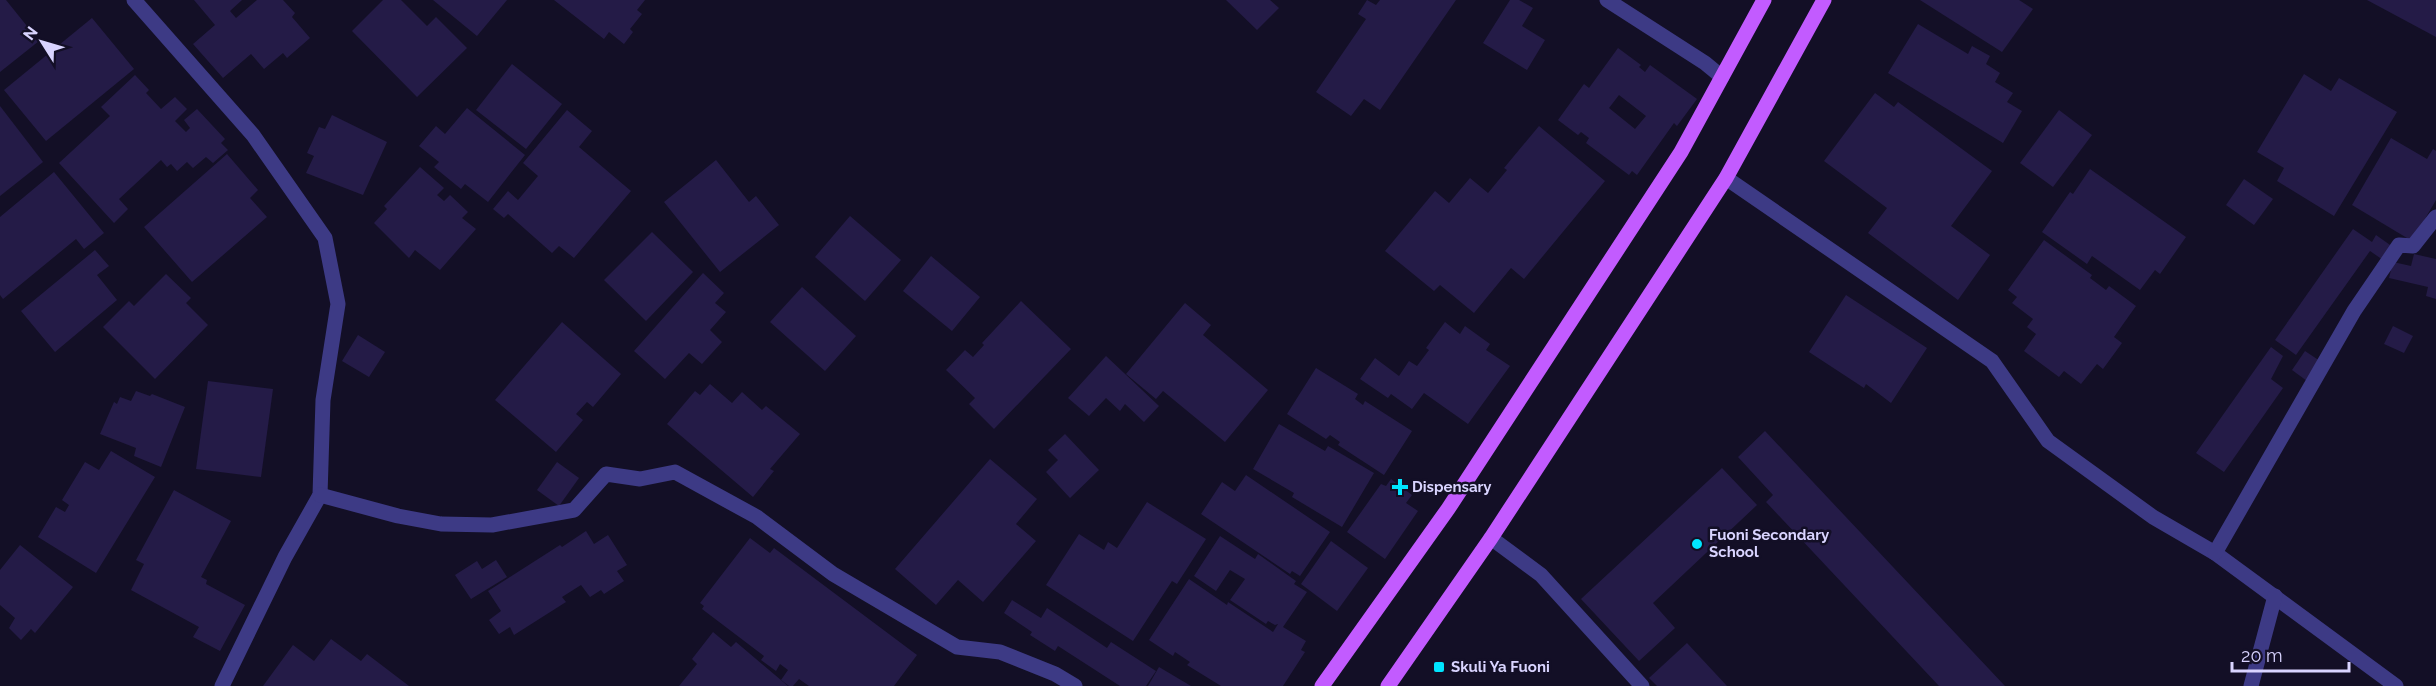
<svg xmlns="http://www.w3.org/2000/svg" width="2436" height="686" font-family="Raleway,sans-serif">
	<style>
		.building { fill: #241b47; fill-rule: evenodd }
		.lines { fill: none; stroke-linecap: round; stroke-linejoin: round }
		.service { stroke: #3d3a85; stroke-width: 15 }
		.minor { stroke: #3d3a85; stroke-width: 15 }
		.primary { stroke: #c25bff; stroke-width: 15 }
		.poi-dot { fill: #00e5ff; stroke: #130f26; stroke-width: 2 }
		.labels { text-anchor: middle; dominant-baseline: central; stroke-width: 5; stroke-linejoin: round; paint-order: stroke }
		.poi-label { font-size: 15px; font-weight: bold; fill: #d9d4ff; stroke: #130f26; text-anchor: start }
	</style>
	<rect width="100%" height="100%" fill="#130f26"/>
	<g class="building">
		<path d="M0,0H6L39,41L0,72Z"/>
		<path d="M194,0H242L230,11L236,18L257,0H283L295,13L292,17L310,38L287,58L283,53L264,69L251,54L223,78L193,44L215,25Z"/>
		<path d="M383,0H401L427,26L436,17L467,48L417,97L352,31Z"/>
		<path d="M433,0H507L477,36Z"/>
		<path d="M554,0H645L637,10L642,14L630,29L633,32L624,44L609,32L604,39Z"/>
		<path d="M1226,0H1270L1279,8L1257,30Z"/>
		<path d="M1367,0L1376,5L1380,0H1456L1380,110L1364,99L1351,116L1316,92L1366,19L1358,14Z"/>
		<path d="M1510,0H1519L1533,8L1522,26L1545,40L1527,70L1483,43Z"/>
		<path d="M1920,0H2019L2033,9L2002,52Z"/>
		<path d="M2367,0H2436V37Z"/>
		<path d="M92,18L134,69L46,141L4,90Z"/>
		<path d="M1918,24L1968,54L1972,46L1990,56L1986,64L2000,73L1995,82L2013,93L2007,102L2022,111L2003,143L1888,73Z"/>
		<path d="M1618,48L1641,65L1639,67L1645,72L1650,65L1697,99L1677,126L1674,123L1637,175L1632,171L1629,175L1586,143L1589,138L1581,132L1578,135L1558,120L1584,84L1589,88ZM1619,95L1646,116L1635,129L1609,108Z"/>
		<path d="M512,64L562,104L526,149L476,110Z"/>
		<path d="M2304,74L2331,91L2339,78L2397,112L2334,216L2277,181L2284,168L2257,152Z"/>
		<path d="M135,75L149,90L146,93L161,109L175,97L187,109L175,121L186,132L190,128L184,120L197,109L225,139L221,143L228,150L213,163L206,157L193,168L187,162L177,171L171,164L167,167L161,160L119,199L128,209L114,223L59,163L110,116L101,107Z"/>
		<path d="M1875,93L1894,107L1898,102L1992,171L1951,226L1990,255L1958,300L1868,233L1887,208L1824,161Z"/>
		<path d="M0,106L43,162L0,196Z"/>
		<path d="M467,108L525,155L488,202L465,184L461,189L434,167L439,162L419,146L436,126L445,134Z"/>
		<path d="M567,110L592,131L579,147L631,191L574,258L559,246L552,253L508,214L504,218L493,209L508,191L518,200L538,176L523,163Z"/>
		<path d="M2059,110L2092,135L2053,187L2020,163Z"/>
		<path d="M332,115L387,142L363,195L306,173L314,156L307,153L319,127L325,129Z"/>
		<path d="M1539,126L1605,181L1524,279L1511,268L1474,313L1440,285L1434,291L1385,251L1435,191L1449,203L1470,178L1488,193L1507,170L1504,168Z"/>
		<path d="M2391,138L2427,159L2433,149L2436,151V200L2412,241L2352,205Z"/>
		<path d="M227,154L258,190L250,198L267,217L192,282L144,227Z"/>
		<path d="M716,160L749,202L756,196L779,225L720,272L664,202Z"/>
		<path d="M420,167L444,188L437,195L444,201L450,195L468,212L462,218L476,229L440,270L415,250L409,258L374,223L387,209L384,206Z"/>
		<path d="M2090,169L2186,237L2160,274L2155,270L2140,290L2092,256L2087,264L2042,232L2070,192L2073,194Z"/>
		<path d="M54,172L104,233L84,249L76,239L3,299L0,295V217Z"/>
		<path d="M2244,179L2273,199L2254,225L2226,205Z"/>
		<path d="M850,216L901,260L865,301L815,257Z"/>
		<path d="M2353,229L2372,242L2376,235L2393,247L2383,260L2370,251L2296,355L2275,340Z"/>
		<path d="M652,232L693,272L646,321L604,280Z"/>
		<path d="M2044,240L2092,275L2090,278L2106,290L2109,286L2136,306L2114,337L2122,343L2103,369L2097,364L2081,384L2064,371L2059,377L2024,351L2036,334L2027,327L2033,319L2012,303L2017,297L2008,290Z"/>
		<path d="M95,250L109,266L97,275L117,300L55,352L21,311Z"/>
		<path d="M2414,254L2436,259V299L2426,296L2428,287L2389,278L2393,262L2411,266Z"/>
		<path d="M931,256L980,297L952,331L903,291Z"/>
		<path d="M703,273L724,293L715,303L726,312L710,330L722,342L702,364L689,353L665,379L634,351Z"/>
		<path d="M166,274L191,298L186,303L208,325L155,379L103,327L129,301L134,306Z"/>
		<path d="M802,287L856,336L825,371L770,322Z"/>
		<path d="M1846,295L1927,348L1891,403L1866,384L1864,388L1809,352Z"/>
		<path d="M1021,301L1071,349L994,429L969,404L975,398L946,370L965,350L973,357L984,345L982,343Z"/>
		<path d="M1185,303L1211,325L1203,335L1268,390L1225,442L1163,391L1156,399L1126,374Z"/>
		<path d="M562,322L621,374L593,407L587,402L576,414L583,420L556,452L495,400Z"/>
		<path d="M1445,322L1460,334L1465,326L1490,344L1486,350L1510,366L1468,424L1424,393L1412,409L1391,394L1388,398L1360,379L1375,358L1399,376L1409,361L1417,366L1429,350L1426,348Z"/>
		<path d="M2393,326L2413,336L2404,353L2384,344Z"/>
		<path d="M358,335L385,352L369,377L342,361Z"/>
		<path d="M2271,347L2283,356L2271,379L2283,388L2224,472L2196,453Z"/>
		<path d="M2305,351L2320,361L2307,381L2292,370Z"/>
		<path d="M1106,356L1159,406L1144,422L1125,404L1120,411L1106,398L1089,416L1068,398Z"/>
		<path d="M1316,368L1358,394L1355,399L1363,405L1365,401L1412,431L1384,475L1338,445L1340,442L1330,435L1326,439L1287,414Z"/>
		<path d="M208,381L273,389L261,477L196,469Z"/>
		<path d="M710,384L732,403L742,392L762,410L766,406L800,434L770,469L774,471L753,497L667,424L695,391L700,395Z"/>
		<path d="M136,391L150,396L152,394L185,407L161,467L134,456L136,448L100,434L114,402L117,404L120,397L131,401Z"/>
		<path d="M1279,424L1325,451L1328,446L1374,473L1342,527L1292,497L1294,493L1253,469Z"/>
		<path d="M1765,431L2005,686H1939L1766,502L1773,495L1738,457Z"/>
		<path d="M1065,434L1099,470L1070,498L1046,472L1058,460L1048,450Z"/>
		<path d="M111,451L155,477L96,573L38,537L56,507L65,512L69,505L62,500L85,462L99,470Z"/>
		<path d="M990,459L1037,499L1016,524L1036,541L983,602L958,580L936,605L895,569Z"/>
		<path d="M557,462L579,478L559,506L537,490Z"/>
		<path d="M1722,468L1757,505L1653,603L1675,628L1639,661L1581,599Z"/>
		<path d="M1246,475L1330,532L1300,576L1292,571L1290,574L1201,514L1222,482L1235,491Z"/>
		<path d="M1391,479L1412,495L1406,503L1418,511L1385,559L1347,532L1381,484L1386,486Z"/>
		<path d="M174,490L231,521L201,577L207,580L206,584L245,605L220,651L193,637L199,627L131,590L144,564L136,560Z"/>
		<path d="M1147,502L1206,539L1177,584L1172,581L1133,641L1046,585L1079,534L1104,550L1108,542L1117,548Z"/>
		<path d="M586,531L594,544L608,535L627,565L617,571L624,581L604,594L601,590L590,597L581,585L562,597L566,602L514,635L510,627L499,634L489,620L501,611L488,591L560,545L562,547Z"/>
		<path d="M1220,536L1255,559L1258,554L1296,581L1294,584L1307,592L1283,627L1306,641L1301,650L1305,652L1283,686H1221L1187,665L1190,662L1175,652L1173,656L1149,640L1189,579L1227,605L1228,602L1273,632L1278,624L1275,625L1268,621L1266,624L1230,600L1245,579L1230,570L1216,591L1194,576Z"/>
		<path d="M750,538L770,553L774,548L917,655L894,686H809L799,679L793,686H789L781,680L788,670L780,664L776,671L761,660L764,656L702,609L704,606L700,603Z"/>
		<path d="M1331,541L1368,568L1337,611L1301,584Z"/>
		<path d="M20,545L73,587L35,633L31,629L21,640L9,628L15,618L0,605V570Z"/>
		<path d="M496,560L507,577L471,599L455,575L477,561L482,569Z"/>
		<path d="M1012,600L1041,618L1047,608L1107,648L1111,642L1156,671L1146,686H1120L1058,646L1055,651L1030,635L1032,632L1004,613Z"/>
		<path d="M713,632L731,647L736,642L788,686H679L697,664L692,659Z"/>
		<path d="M331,639L361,661L367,654L409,686H263L293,645L314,661Z"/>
		<path d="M1687,643L1727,686H1657L1649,678Z"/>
		<path d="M1159,667L1191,686H1148Z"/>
	</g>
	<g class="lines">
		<path class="service" d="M1491,538L1541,575L1642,686"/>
		<g class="minor">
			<path d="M134,0L253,135L325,238L338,304L323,400L320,495L285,557L222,686"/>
			<path d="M1607,0L1705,63L1722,77"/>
			<path d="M1726,178L1992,361L2048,441L2153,517L2215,553L2396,686"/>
			<path d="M320,495L398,516L441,524L492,525L574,510L606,474L640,479L675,472L757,517L833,574L957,647L1000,652L1055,674L1075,686"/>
			<path d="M2215,553L2354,311L2399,245L2413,246L2436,217"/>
			<path d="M2251,686L2275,596"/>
		</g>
		<g class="primary">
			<path d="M1322,686L1448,509L1681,152L1764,0"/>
			<path d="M1388,686L1491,538L1726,178L1824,0"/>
		</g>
	</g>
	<g class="poi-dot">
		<path d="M1397 478h6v6h6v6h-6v6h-6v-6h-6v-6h6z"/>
		<circle cx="1697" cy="544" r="6"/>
		<rect x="1433" y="661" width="12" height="12" rx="3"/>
	</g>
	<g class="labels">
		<g class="poi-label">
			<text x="1412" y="487">Dispensary</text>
			<text x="1709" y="535">Fuoni Secondary<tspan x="1709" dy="17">School</tspan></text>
			<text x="1451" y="667">Skuli Ya Fuoni</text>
		</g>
	</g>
	<g transform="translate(42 42) rotate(307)" stroke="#130f26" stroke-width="4.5" paint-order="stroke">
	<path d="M0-4.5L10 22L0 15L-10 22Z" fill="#d9d4ff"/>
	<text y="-9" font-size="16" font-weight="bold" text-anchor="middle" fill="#d9d4ff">N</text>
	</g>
	<path d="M2232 662v9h117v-9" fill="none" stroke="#d9d4ff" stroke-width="3"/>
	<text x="2241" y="662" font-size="18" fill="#d9d4ff" stroke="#130f26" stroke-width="4.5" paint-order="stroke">20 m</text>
</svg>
